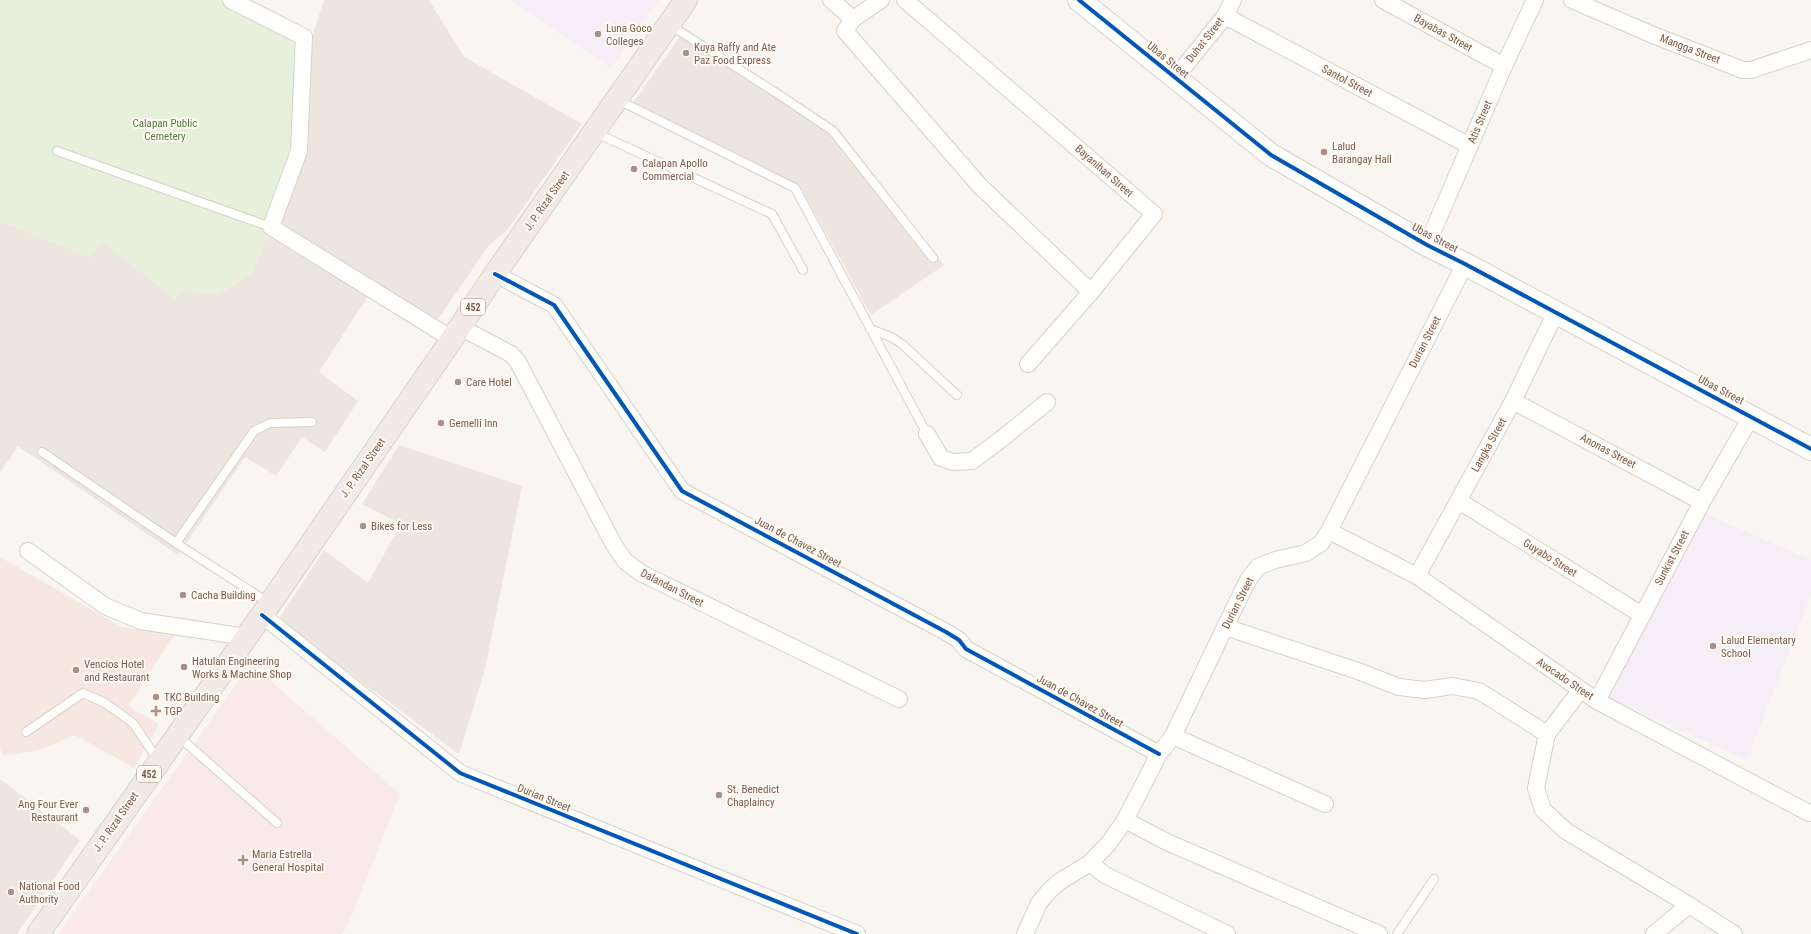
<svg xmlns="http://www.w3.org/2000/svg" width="1811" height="934" font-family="'Roboto Condensed',sans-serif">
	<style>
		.commercial { fill: #f6e8e1 }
		.industrial { fill: #ede5e0 }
		.education { fill: #f6eef6 }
		.medical { fill: #fae9e9 }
		.green { fill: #e7f0db }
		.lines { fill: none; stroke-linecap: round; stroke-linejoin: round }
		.lane-casing { stroke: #d7d1cb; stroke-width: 10 }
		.street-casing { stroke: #d7d1cb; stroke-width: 18 }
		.secondary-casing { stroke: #d9d2cb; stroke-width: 24 }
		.highway-casing { stroke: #dad1cc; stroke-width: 24 }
		.lane { stroke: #fefefd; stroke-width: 8 }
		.street { stroke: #fefefd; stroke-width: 16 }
		.secondary { stroke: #fefefd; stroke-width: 22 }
		.highway { stroke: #f2eae7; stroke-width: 22 }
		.cycleway-casing { stroke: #fffaf3; stroke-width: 6 }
		.cycleway { stroke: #0057b8; stroke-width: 4 }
		.poi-dot { fill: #a69286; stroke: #fffaf3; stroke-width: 1.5 }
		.labels { text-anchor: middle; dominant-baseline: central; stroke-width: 4; stroke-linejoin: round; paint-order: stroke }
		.shield { fill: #fffaf3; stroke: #a28b7f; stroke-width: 1 }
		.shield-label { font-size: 10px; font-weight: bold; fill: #7a5c4d }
		.poi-label { font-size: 11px; fill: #7a5c4d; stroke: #fffaf3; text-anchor: start }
		.street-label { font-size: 11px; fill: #7a5c4d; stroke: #fffaf3 }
		.park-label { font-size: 11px; fill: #537a41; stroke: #fffaf3 }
	</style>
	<rect width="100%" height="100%" fill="#f9f5f0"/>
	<path class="commercial" d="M0,557L122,627L175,634L128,706L159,724L134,768L75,735L39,750L4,756L0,749Z"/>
	<g class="industrial">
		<path d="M324,0H429L464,57L582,124L508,229L487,248L436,322L278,227L308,50Z"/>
		<path d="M685,30L837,127L944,265L871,315L800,186L633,103Z"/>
		<path d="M0,221L90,257L102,241L175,299L183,290L218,295L252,273L267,236L368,296L319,372L358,401L325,452L302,437L276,476L245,457L178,555L18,446L0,473Z"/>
		<path d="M399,445L522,486L485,669L459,754L278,620L324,550L368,583L401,524L362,504Z"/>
		<path d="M0,779L80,840L17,934H0Z"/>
	</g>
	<g class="education">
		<path d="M510,0H659L611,68Z"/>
		<path d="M1704,513L1811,560V595L1747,760L1607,697Z"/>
	</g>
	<path class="medical" d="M251,664L400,794L348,925L342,934H58Z"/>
	<path class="green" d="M0,0H220L300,40L295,152L265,231L267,236L252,273L218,295L183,290L175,299L102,242L90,257L0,221Z"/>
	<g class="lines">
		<g class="lane-casing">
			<g id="lane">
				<path d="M670,25L781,96L833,131L933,258"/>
				<path d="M618,100L795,188L927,434"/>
				<path d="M596,133L772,214L803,270"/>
				<path d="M57,151L271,227"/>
				<path d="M870,329L891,337L902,344L957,395"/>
				<path d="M42,452L176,543L269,603"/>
				<path d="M176,543L254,431L270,423L312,422"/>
				<path d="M26,732L83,693L105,703L133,723L158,760"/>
				<path d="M178,736L277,823"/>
				<path d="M1397,934L1434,879"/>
			</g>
		</g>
		<g class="street-casing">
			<g id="street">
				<path d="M231,0L304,37L299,151L271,227L452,339"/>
				<path d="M831,0L853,19L881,0"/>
				<path d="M905,0L1154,214L1091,292L1028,364"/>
				<path d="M1383,0L1504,66"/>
				<path d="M1572,0L1653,35L1743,70H1751L1811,50"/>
				<path d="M1225,16L1470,146"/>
				<path d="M853,19L845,31L980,186L1091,292"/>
				<path d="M1175,78L1225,16L1233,0"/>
				<path d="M1427,245L1504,66L1535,0"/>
				<path d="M495,274L554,305L682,491L946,632L959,640L966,649L1159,754"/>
				<path d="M460,327L511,354L518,362L614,545L625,561L641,573L899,699"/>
				<path d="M1513,401L1702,502"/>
				<path d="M927,434L941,458L953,462L972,461L1004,437L1047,402"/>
				<path d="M1459,501L1642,615"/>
				<path d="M1329,531L1417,576L1597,701L1809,813"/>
				<path d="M28,551L105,606L141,621L246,637"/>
				<path d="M1417,576L1513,401L1556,312"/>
				<path d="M262,615L460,773L857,934"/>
				<path d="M1225,627L1358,671L1399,687L1425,690L1452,686L1479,691L1547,734L1580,691"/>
				<path d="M1597,701L1702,502L1751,417"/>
				<path d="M1547,734L1536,788L1543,810L1566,831L1689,905L1734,934"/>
				<path d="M1173,736L1325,804"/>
				<path d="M1125,820L1167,842L1379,934"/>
				<path d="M1090,863L1105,875L1227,934"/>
				<path d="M1025,934L1039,903L1049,891L1059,882L1090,863L1109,843L1125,820L1159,754L1173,736L1225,627L1248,580L1258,567L1275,560L1306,553L1321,543L1329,531L1465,264"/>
				<path d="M1654,934L1689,905"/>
			</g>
		</g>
		<g class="secondary-casing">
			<path id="secondary" d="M1079,0L1271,155L1427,245L1465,264L1811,449"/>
		</g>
		<g class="highway-casing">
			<path id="highway" d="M38,934L262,615L452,339L495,274L686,0"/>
		</g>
		<use href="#lane" class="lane"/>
		<use href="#street" class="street"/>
		<use href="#secondary" class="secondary"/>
		<use href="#highway" class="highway"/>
		<g class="cycleway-casing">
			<g id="cycleway">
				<path d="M1079,0L1271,155L1427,245L1465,264L1811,449"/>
				<path d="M495,274L554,305L682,491L946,632L959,640L966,649L1159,754"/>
				<path d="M262,615L460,773L857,934"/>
			</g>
		</g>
		<use href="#cycleway" class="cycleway"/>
	</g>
	<g class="poi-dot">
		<circle cx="598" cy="34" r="4"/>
		<circle cx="686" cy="53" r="4"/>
		<circle cx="1324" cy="152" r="4"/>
		<circle cx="634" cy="169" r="4"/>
		<circle cx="458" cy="382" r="4"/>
		<circle cx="441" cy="423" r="4"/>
		<circle cx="363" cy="526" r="4"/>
		<circle cx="183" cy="595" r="4"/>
		<circle cx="1713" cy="646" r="4"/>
		<circle cx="184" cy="667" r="4"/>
		<circle cx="76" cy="670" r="4"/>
		<circle cx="156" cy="697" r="4"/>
		<path d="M154 705h4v4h4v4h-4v4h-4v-4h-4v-4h4z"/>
		<circle cx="719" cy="795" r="4"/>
		<circle cx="86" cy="810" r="4"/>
		<path d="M241 854h4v4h4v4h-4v4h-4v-4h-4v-4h4z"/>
		<circle cx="11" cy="892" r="4"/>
	</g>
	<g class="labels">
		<g class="shield">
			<rect x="461" y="299" width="24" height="16" rx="3"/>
			<rect x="137" y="766" width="24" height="16" rx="3"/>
		</g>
		<g class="shield-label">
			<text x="473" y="307">452</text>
			<text x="149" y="774">452</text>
		</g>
		<g class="poi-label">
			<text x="606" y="28">Luna Goco<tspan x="606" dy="13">Colleges</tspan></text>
			<text x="694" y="47">Kuya Raffy and Ate<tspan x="694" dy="13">Paz Food Express</tspan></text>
			<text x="1332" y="146">Lalud<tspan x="1332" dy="13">Barangay Hall</tspan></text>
			<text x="642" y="163">Calapan Apollo<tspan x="642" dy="13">Commercial</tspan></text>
			<text x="466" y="382">Care Hotel</text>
			<text x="449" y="423">Gemelli Inn</text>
			<text x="371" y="526">Bikes for Less</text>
			<text x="191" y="595">Cacha Building</text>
			<text x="1721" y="640">Lalud Elementary<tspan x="1721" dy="13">School</tspan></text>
			<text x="192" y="661">Hatulan Engineering<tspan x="192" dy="13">Works &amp; Machine Shop</tspan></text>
			<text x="84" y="664">Vencios Hotel<tspan x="84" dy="13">and Restaurant</tspan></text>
			<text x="164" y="697">TKC Building</text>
			<text x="164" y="711">TGP</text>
			<text x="727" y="789">St. Benedict<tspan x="727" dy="13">Chaplaincy</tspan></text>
			<text x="78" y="804" text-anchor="end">Ang Four Ever<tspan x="78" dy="13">Restaurant</tspan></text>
			<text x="252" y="854">Maria Estrella<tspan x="252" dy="13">General Hospital</tspan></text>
			<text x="19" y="886">National Food<tspan x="19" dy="13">Authority</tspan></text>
		</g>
		<g class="street-label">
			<text transform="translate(1443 33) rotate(29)">Bayabas Street</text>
			<text transform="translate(1205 40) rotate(-52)">Duhat Street</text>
			<text transform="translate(1690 49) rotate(21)">Mangga Street</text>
			<text transform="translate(1168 60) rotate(39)">Ubas Street</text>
			<text transform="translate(1347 81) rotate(28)">Santol Street</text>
			<text transform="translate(1480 122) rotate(-67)">Atis Street</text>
			<text transform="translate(1104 171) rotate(41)">Bayanihan Street</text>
			<text transform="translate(547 201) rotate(-55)">J. P. Rizal Street</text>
			<text transform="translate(1435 238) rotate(28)">Ubas Street</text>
			<text transform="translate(1425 342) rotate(-63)">Durian Street</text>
			<text transform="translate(1721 390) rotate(28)">Ubas Street</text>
			<text transform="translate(1489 445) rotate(-61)">Langka Street</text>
			<text transform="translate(1608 451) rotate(28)">Anonas Street</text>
			<text transform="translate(363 468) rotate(-55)">J. P. Rizal Street</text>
			<text transform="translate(798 542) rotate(28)">Juan de Chavez Street</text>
			<text transform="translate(1550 558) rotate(32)">Guyabo Street</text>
			<text transform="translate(1672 558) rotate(-62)">Sunkist Street</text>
			<text transform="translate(672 588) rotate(27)">Dalandan Street</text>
			<text transform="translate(1238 603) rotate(-63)">Durian Street</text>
			<text transform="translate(1565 679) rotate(34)">Avocado Street</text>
			<text transform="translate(1080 701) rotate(29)">Juan de Chavez Street</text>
			<text transform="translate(544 798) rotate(22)">Durian Street</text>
			<text transform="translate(116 822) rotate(-55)">J. P. Rizal Street</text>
		</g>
		<g class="park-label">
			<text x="165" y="123">Calapan Public<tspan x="165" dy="13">Cemetery</tspan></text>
		</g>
	</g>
</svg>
